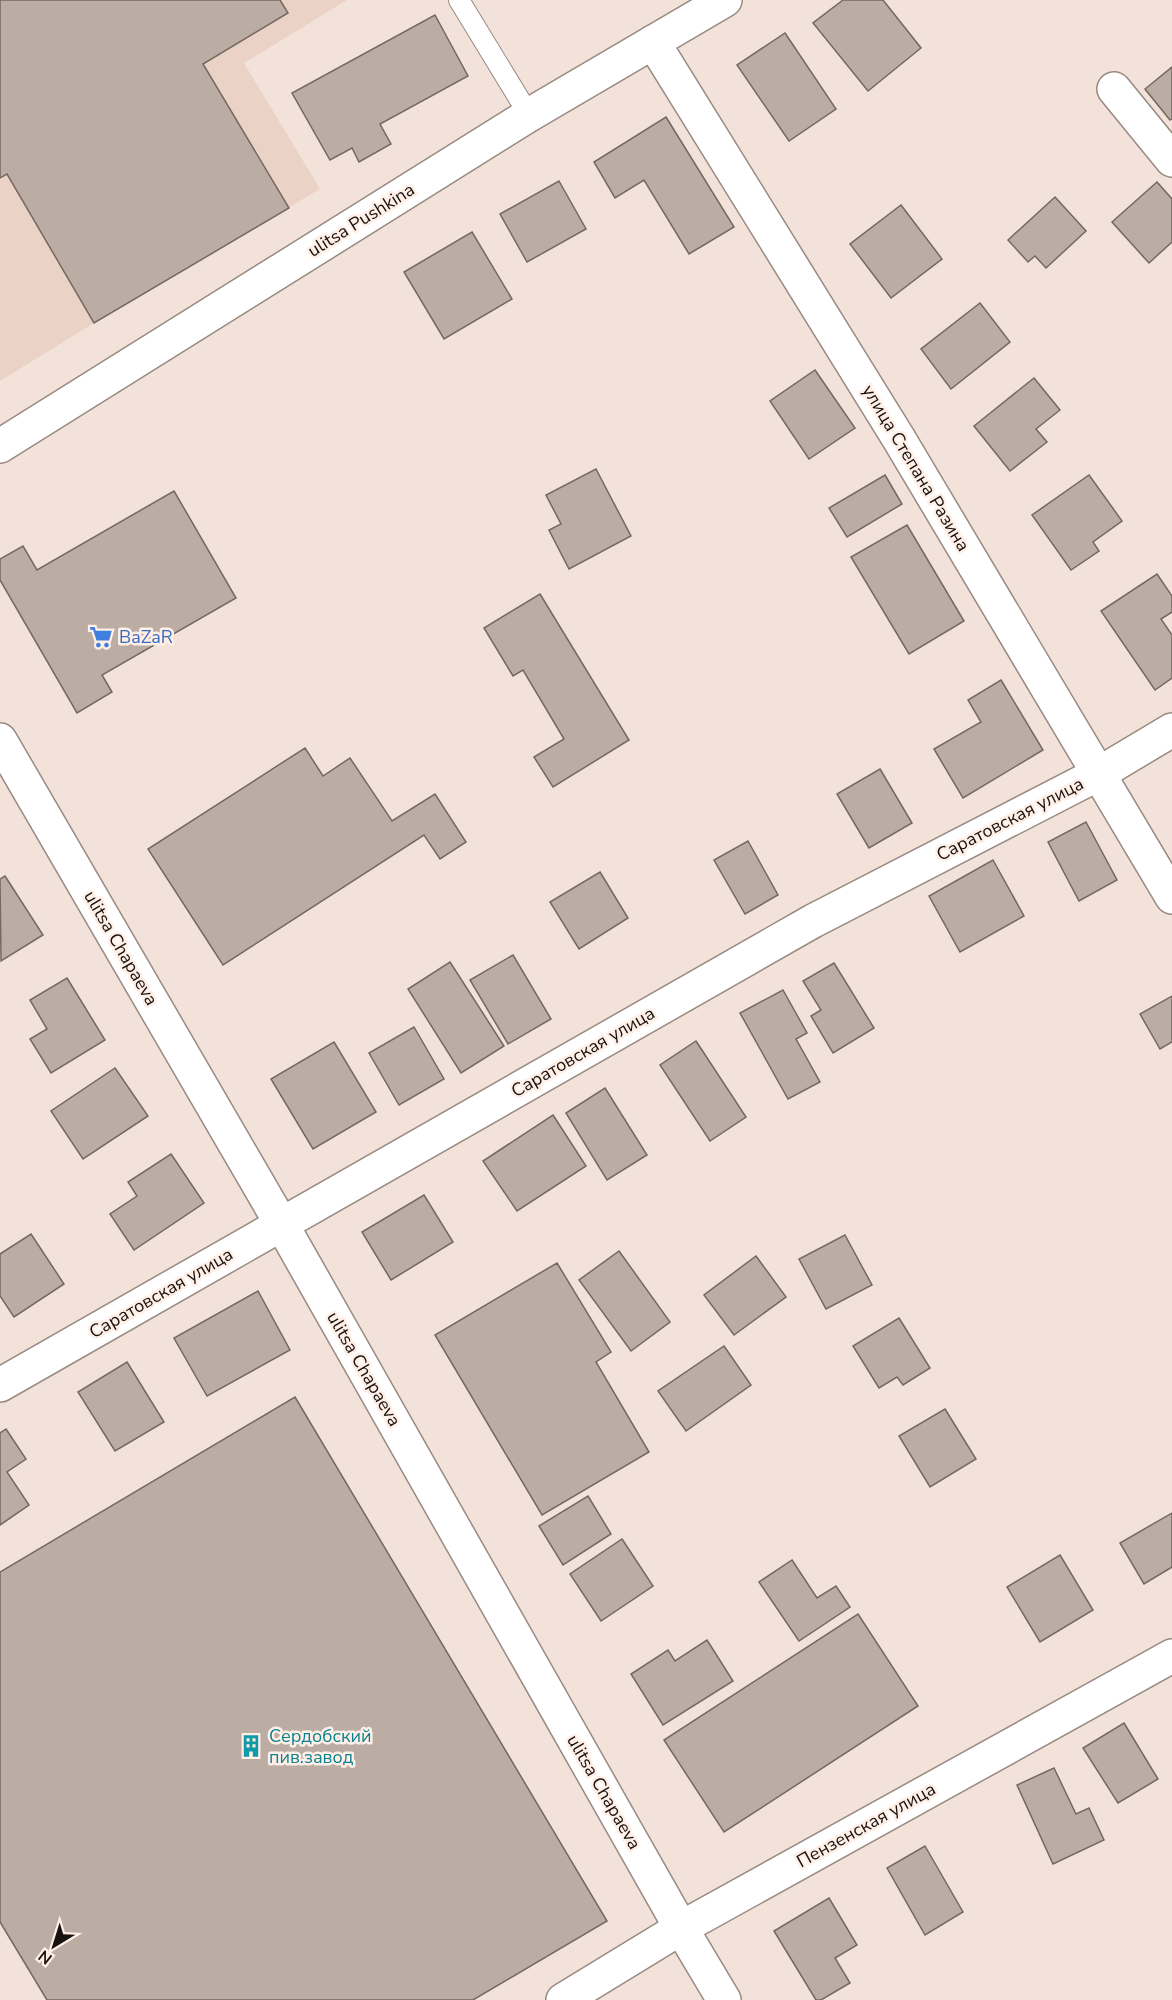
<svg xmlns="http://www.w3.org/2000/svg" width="1172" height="2000" font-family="'Nunito Sans',sans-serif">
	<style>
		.built { fill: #ead3c6 }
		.building { fill: #bbada4; stroke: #756860; stroke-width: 1.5 }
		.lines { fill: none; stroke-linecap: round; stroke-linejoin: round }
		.lane-casing { stroke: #988a82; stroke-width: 22 }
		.street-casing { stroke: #988a82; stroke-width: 36 }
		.lane { stroke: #fff; stroke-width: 20 }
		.street { stroke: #fff; stroke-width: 33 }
		.labels { text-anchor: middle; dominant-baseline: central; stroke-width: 5; stroke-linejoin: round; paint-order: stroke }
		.street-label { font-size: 18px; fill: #17120f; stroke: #ffefe6 }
		.shop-label { font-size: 18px; fill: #366cbe; stroke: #ffefe6; text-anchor: start }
		.culture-label { font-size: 18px; fill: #0d838f; stroke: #ffefe6; text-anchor: start }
	</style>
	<rect width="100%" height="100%" fill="#f2e2d9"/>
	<path class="built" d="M0,0H347L244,63L320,189L94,323L0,381Z"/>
	<g class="building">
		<path d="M0,0H280L288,13L203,64L289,208L94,323L7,174L0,178Z"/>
		<path d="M843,0H883L921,48L868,91L813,23Z"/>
		<path d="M435,15L468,76L380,124L391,144L359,162L352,148L330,160L292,93Z"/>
		<path d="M785,33L836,109L789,141L737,65Z"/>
		<path d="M1172,67V119L1170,120L1145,89Z"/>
		<path d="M666,117L734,227L689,254L644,180L615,198L594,162Z"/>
		<path d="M559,181L586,229L527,262L500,214Z"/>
		<path d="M1157,182L1172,199V242L1149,263L1112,222Z"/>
		<path d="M1055,197L1086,231L1046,268L1035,256L1028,262L1008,240Z"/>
		<path d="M901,205L942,259L891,298L850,244Z"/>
		<path d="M472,232L512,299L444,339L404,272Z"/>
		<path d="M980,303L1010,342L951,389L921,349Z"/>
		<path d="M815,370L855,428L809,459L770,401Z"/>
		<path d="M1034,378L1060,410L1036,429L1047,442L1010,471L974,426Z"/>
		<path d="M596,469L631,536L569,569L549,530L561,524L546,495Z"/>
		<path d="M885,475L902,504L847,537L829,508Z"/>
		<path d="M1089,475L1122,521L1093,542L1099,551L1071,570L1032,515Z"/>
		<path d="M174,491L236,598L102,675L112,692L77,713L0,580V559L23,546L37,570Z"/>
		<path d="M907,525L964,621L909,654L851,557Z"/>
		<path d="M1157,574L1172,596V612L1161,619L1172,635V678L1155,690L1101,611Z"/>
		<path d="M540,594L629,740L553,787L534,757L564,739L523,670L513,676L484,628Z"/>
		<path d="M1001,680L1043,750L963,798L934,749L981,722L968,700Z"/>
		<path d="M305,748L323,776L350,758L392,821L435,794L466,842L440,859L424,835L223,965L148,849Z"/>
		<path d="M880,769L912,823L869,848L837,794Z"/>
		<path d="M1086,822L1117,880L1079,901L1048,842Z"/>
		<path d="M748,841L778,895L745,914L714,860Z"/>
		<path d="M993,860L1024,916L960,952L929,896Z"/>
		<path d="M600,872L628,918L579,949L550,902Z"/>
		<path d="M5,876L43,935L1,961L0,879Z"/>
		<path d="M513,955L551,1019L508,1044L470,980Z"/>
		<path d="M450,962L504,1046L461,1073L408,989Z"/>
		<path d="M834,963L874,1028L833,1053L811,1016L821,1010L803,981Z"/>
		<path d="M67,978L105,1040L51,1073L30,1039L47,1029L30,1000Z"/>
		<path d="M783,990L807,1033L796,1039L820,1082L788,1099L740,1013Z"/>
		<path d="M1172,996V1042L1160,1049L1140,1014Z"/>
		<path d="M414,1027L444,1079L399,1105L369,1053Z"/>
		<path d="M696,1041L746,1117L710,1141L660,1065Z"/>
		<path d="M334,1042L376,1112L313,1149L271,1079Z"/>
		<path d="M115,1068L148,1116L83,1159L51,1111Z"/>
		<path d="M605,1088L647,1155L607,1180L566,1113Z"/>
		<path d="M553,1115L586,1166L517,1211L483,1161Z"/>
		<path d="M171,1154L204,1203L134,1250L110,1214L137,1196L128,1182Z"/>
		<path d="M424,1195L453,1242L391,1280L362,1232Z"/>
		<path d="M31,1234L64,1284L14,1317L0,1296V1254Z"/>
		<path d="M845,1235L872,1285L826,1309L799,1259Z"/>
		<path d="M619,1251L670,1322L631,1351L579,1280Z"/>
		<path d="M756,1256L786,1297L734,1335L704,1295Z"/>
		<path d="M557,1263L611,1352L596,1362L649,1452L542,1515L435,1335Z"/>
		<path d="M258,1291L290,1350L207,1396L174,1338Z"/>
		<path d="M899,1318L930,1368L903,1385L897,1377L879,1388L853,1346Z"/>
		<path d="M724,1346L751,1385L686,1431L658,1391Z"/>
		<path d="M127,1362L164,1422L115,1451L78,1392Z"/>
		<path d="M295,1397L607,1921L473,2000H47L0,1922V1572Z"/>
		<path d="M945,1409L976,1459L930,1487L899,1436Z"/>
		<path d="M6,1429L26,1459L7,1472L29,1505L0,1525V1433Z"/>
		<path d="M588,1496L611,1534L563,1565L539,1526Z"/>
		<path d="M1172,1513V1567L1144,1584L1120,1543Z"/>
		<path d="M622,1539L653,1586L601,1621L570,1574Z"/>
		<path d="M1060,1555L1093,1610L1040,1642L1007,1587Z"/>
		<path d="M792,1560L817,1598L836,1586L850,1607L799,1641L759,1582Z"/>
		<path d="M858,1614L918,1706L724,1832L664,1740Z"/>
		<path d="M707,1640L733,1681L663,1725L631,1674L668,1650L675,1661Z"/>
		<path d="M1124,1723L1158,1779L1118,1803L1083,1748Z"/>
		<path d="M1054,1768L1076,1814L1089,1808L1104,1840L1053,1864L1017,1785Z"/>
		<path d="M925,1846L963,1912L925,1935L887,1868Z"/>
		<path d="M829,1898L857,1945L835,1958L850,1983L821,2000H816L774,1931Z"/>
	</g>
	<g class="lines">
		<g class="lane-casing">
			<path id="lane" d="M459,0L529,115"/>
		</g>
		<g class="street-casing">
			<g id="street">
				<path d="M653,42L899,439L1172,897"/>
				<path d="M1114,89L1172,160"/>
				<path d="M0,446L529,115L725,0"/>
				<path d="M0,740L282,1225L681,1928L724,2000"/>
				<path d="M0,1385L813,921L1100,773L1172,730"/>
				<path d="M563,2000L681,1928L1172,1656"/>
			</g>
		</g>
		<use href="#lane" class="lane"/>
		<use href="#street" class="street"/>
	</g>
	<defs>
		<g id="supermarket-bare" transform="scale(1.8)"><path d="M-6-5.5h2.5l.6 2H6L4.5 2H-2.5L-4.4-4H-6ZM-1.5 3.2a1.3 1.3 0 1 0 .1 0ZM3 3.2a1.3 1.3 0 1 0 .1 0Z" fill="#3f7fe0" stroke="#ffefe6" stroke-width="2.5" paint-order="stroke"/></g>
		<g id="building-bare" transform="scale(1.8)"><path d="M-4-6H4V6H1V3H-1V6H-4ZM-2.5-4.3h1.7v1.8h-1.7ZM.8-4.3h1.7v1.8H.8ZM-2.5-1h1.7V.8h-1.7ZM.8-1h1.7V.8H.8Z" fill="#0f9aa8" stroke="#ffefe6" stroke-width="2.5" paint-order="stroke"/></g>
	</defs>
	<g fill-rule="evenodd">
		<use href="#supermarket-bare" x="101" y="637"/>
		<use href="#building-bare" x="251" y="1746"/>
	</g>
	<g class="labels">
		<g class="street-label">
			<text transform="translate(361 220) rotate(-32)">ulitsa Pushkina</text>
			<text transform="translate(916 468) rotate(59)">улица Степана Разина</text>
			<text transform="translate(1010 819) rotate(-27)">Саратовская улица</text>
			<text transform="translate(121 948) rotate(60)">ulitsa Chapaeva</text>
			<text transform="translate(583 1052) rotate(-30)">Саратовская улица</text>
			<text transform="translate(161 1293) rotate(-30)">Саратовская улица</text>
			<text transform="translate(364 1369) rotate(60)">ulitsa Chapaeva</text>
			<text transform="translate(604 1792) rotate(60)">ulitsa Chapaeva</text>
			<text transform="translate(866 1825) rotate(-29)">Пензенская улица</text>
		</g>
		<g class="shop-label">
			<text x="119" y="637">BaZaR</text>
		</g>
		<g class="culture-label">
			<text x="269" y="1736">Сердобский<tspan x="269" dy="21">пив.завод</tspan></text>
		</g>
	</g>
	<g transform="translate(54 1946) rotate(218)" stroke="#ffefe6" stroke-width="4.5" paint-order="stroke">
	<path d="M0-4.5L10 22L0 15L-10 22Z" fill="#17120f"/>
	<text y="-9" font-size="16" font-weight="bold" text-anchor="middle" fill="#17120f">N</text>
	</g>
</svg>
